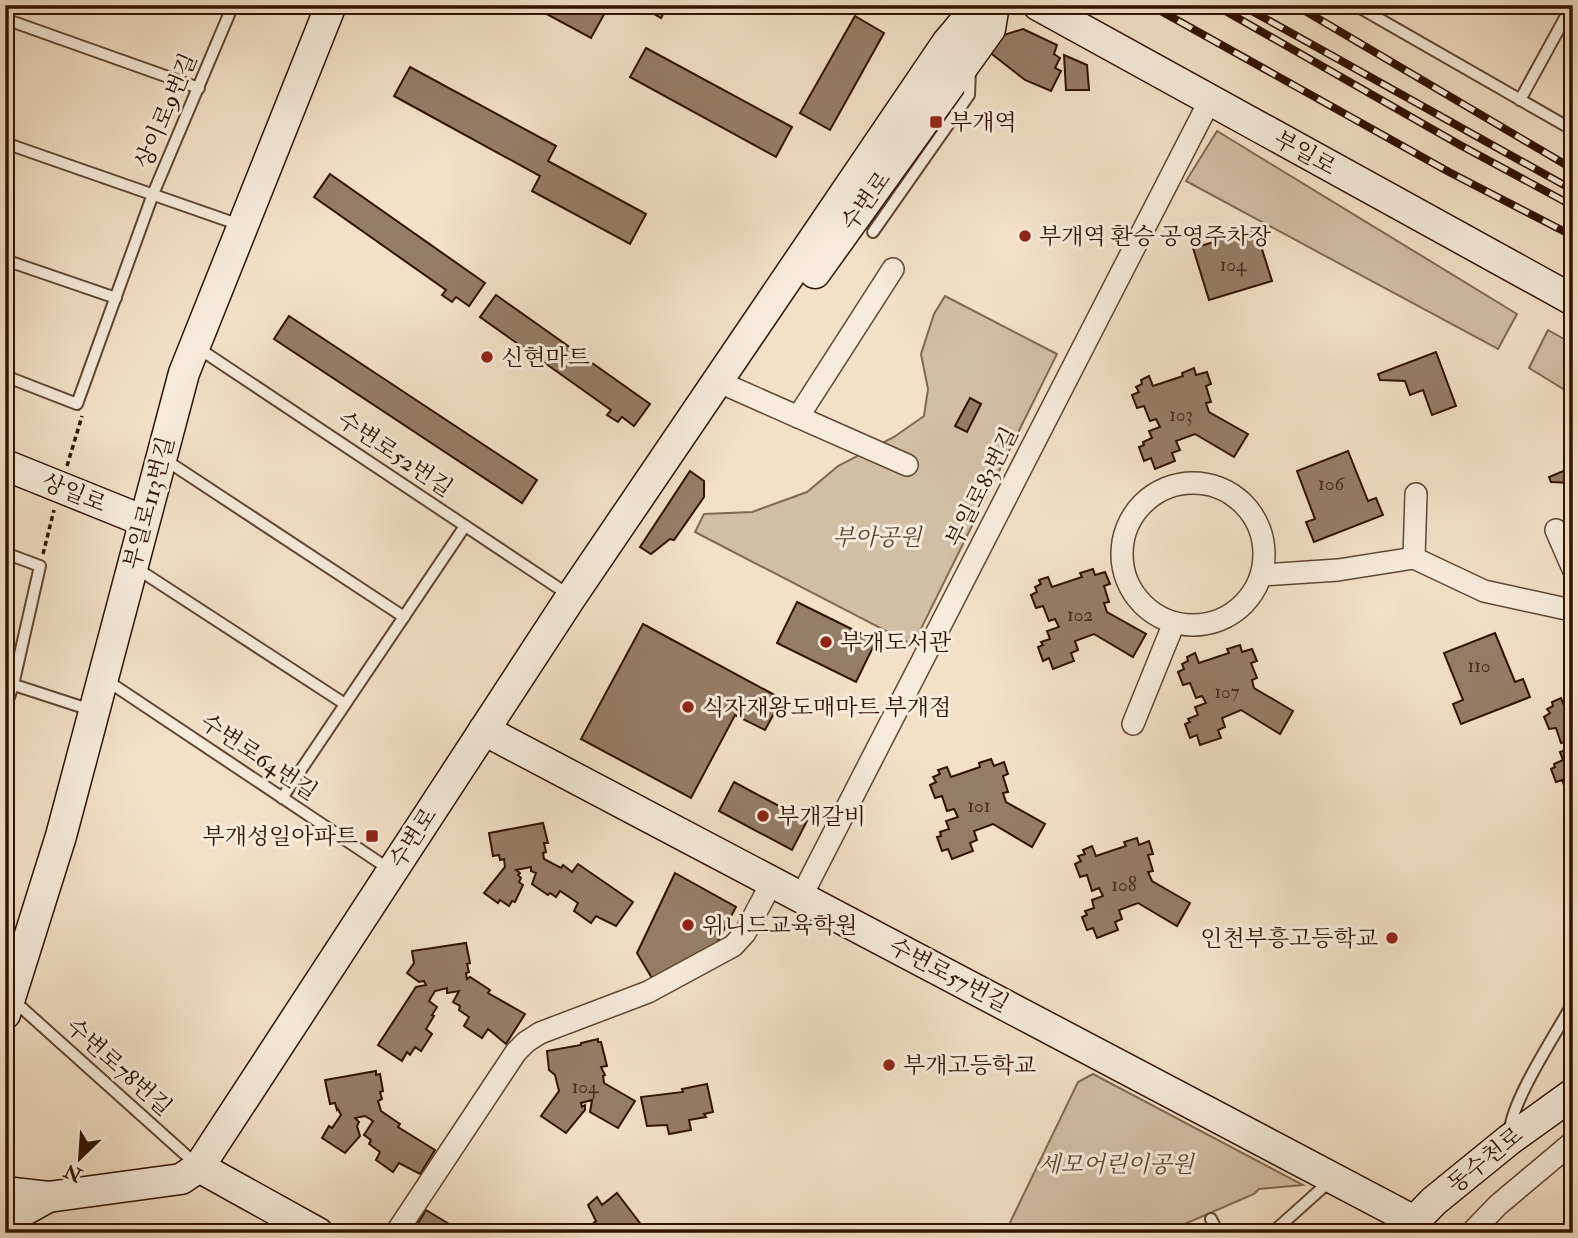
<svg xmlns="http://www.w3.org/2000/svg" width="1578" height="1238" font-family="'IM FELL Double Pica','Noto Serif KR',serif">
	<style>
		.green { fill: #d2bda5; stroke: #826852; stroke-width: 2 }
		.building { fill: #967d67; stroke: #311200; stroke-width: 2 }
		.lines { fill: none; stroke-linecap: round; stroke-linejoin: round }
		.lane-casing { stroke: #624632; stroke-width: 14 }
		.street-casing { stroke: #624632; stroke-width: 24 }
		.secondary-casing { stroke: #311200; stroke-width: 33 }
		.path { stroke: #311200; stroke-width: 3.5; stroke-dasharray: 5 3.5; stroke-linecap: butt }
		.lane { stroke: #f7ebdb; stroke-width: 10 }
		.street { stroke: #f7ebdb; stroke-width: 21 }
		.secondary { stroke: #f7ebdb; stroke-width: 30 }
		.rail-casing { stroke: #311200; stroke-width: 8 }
		.rail { stroke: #f7ebdb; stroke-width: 5; stroke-dasharray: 16; stroke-linecap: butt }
		.poi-dot { fill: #8f2418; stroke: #f7ebdb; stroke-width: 2.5 }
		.labels { text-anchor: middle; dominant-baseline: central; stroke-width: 6; stroke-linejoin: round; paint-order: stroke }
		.number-label { font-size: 19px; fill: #4a2d1a }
		.street-label { font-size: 23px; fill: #311200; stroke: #f7ebdb }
		.poi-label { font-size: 23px; fill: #311200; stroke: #f7ebdb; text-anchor: start }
		.park-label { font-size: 23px; font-style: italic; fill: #614532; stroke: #f7ebdb }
	</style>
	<rect width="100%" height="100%" fill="#f3e0c7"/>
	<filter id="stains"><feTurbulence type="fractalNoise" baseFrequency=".00286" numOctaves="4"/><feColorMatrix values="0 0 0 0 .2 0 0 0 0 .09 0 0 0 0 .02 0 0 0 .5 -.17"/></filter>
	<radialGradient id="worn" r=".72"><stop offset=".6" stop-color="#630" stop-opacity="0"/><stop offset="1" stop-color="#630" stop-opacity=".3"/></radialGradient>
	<g class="green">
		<path d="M1217,131L1517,314L1498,349L1186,181Z"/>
		<path d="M945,296L1057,354L913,645L695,532L704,514L752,512L807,492L838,466L894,437L924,416L928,389L921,354L934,314Z"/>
		<path d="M1548,330L1573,344V395L1529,368Z"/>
		<path d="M1093,1074L1303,1185L1259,1189L1254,1194L1164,1233H1005L1078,1082Z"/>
	</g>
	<g class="building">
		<path d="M530,5H600L607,9L591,38Z"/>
		<path d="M639,5H668L661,18Z"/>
		<path d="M855,16L884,33L830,130L800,113Z"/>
		<path d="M1023,29L1057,45L1054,54L1060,58L1055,68L1061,71L1051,91L1025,80L988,51L994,38Z"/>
		<path d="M646,48L792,127L776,157L630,77Z"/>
		<path d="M1064,55L1087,65L1089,90H1066Z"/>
		<path d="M410,67L556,146L548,161L646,214L630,244L532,191L540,176L394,96Z"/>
		<path d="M330,174L485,283L469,306L456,297L452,302L442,295L446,290L314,197Z"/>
		<path d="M1256,230L1272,281L1209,300L1193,248Z"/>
		<path d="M496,295L650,404L634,426L622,417L618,422L607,415L611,410L480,317Z"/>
		<path d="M289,316L537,480L522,503L274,339Z"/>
		<path d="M1436,352L1456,406L1432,415L1423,390L1410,395L1405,381L1380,380L1378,374Z"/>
		<path d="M1194,368L1196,375L1207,372L1211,384L1206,386L1211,402L1206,403L1209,412L1248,434L1234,457L1195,434L1176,441L1180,450L1172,453L1175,461L1155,469L1151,458L1144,461L1139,447L1144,445L1143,442L1152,438L1149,431L1160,427L1156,419L1150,421L1144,406L1137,408L1132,395L1139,392L1136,387L1142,384L1141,380L1149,376L1153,386L1183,376L1182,373Z"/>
		<path d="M970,398L981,404L967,432L955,426Z"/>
		<path d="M1348,451L1368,501L1376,498L1383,515L1314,542L1306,522L1315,519L1297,471Z"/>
		<path d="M1573,467V483L1551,482L1549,477Z"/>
		<path d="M690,471L704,481V497L674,540L670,539L651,554L640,547Z"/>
		<path d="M1093,569L1095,575L1105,572L1110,584L1104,586L1109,602L1104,603L1107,612L1146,634L1133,657L1094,634L1075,641L1078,650L1071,653L1074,661L1053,669L1049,658L1043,661L1038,647L1043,645L1041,642L1050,639L1047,631L1059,627L1055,619L1049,621L1043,606L1036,608L1031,595L1037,592L1035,587L1041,584L1039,580L1048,577L1052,587L1082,577L1080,573Z"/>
		<path d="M797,602L876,641L856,682L777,643Z"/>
		<path d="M643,624L782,699L765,730L735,715L691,798L581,739Z"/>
		<path d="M1495,633L1515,682L1523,679L1530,697L1461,724L1453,704L1463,700L1444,653Z"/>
		<path d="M1240,645L1242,652L1252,649L1257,661L1251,663L1257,678L1252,680L1254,688L1293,711L1280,734L1241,710L1222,718L1225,727L1218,730L1221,738L1200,745L1197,735L1190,738L1185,724L1190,722L1188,719L1198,715L1195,707L1206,703L1202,696L1196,698L1190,683L1183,685L1178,672L1184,669L1182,664L1188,661L1187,657L1195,653L1199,663L1229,653L1227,649Z"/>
		<path d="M1561,698L1565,708L1573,706V788L1566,790L1562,780L1556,782L1551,769L1555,767L1554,764L1563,760L1560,752L1571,748L1568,741L1561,743L1556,728L1549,729L1544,717L1550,713L1547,709L1553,706L1552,702Z"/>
		<path d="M991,759L994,766L1004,762L1008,774L1003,776L1008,792L1003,793L1006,802L1045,824L1032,847L993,824L974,831L977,840L970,843L973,851L952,859L948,849L942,851L937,837L941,836L940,832L949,829L946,821L958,817L954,809L947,811L942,796L935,798L930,785L936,782L933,777L940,774L938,770L947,767L951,777L980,767L979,763Z"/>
		<path d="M734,782L807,821L792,850L719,811Z"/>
		<path d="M543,823L548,843H544L546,852L543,853L544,859L561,868L563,865L572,872L578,864L633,902L616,926L596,916L591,923L574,911L578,903L560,891L556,897L550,893L548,895L532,884L536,873L531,871V867L516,870L520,873L518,875L521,878L519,882L523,885L515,902L512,901L509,906L500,900L498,903L484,893L505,867L504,859L500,860L499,855L493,856L489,833Z"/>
		<path d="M1137,838L1139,845L1149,841L1153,854L1148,855L1153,871L1148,872L1152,881L1190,903L1177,926L1138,903L1119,910L1122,919L1115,922L1118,930L1097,938L1093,928L1087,930L1082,917L1087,915L1085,911L1094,908L1092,900L1103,896L1099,888L1092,891L1087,875L1080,877L1075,864L1081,861L1078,856L1085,854L1083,850L1092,846L1096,856L1126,846L1124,842Z"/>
		<path d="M675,873L736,907L717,943L653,980L637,953Z"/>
		<path d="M466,943L470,963L467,964L469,972L466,973L467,979L470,977L490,990L488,993L525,1014L506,1044L488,1029L482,1038L464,1026L469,1017L459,1010L460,1006L453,1002L459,991L447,993V988L435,991L429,1001L437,1007L432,1015L434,1016L426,1029L432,1034L421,1051L415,1047L410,1055L407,1052L402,1061L378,1045L416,987L426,985L424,981L419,982L407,973L414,963L412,951Z"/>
		<path d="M598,1039V1042H601L607,1066L601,1067L605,1075L603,1076L604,1083L635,1101L618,1128L590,1112L592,1100L581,1103L582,1107L585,1105V1110L566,1133L541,1116L559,1091L555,1075L549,1070L547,1051L581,1045V1043Z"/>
		<path d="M376,1071V1075L380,1074L383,1091L380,1092L382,1099L378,1101L381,1111L400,1124L398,1127L435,1150L420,1174L399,1163L393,1172L376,1160L380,1152L369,1144L371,1140L364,1135L373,1121L365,1116L355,1118L359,1122L357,1126L360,1136L345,1153L322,1138L329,1126L332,1128L341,1115L338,1109L337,1110L335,1103L330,1104L325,1080Z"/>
		<path d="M707,1084L713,1112L704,1114L706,1117L689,1120L691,1130L669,1134L667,1125L647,1126L641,1097L683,1092L682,1089Z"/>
		<path d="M617,1193L646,1231L582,1233L596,1221L588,1205L597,1197L602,1205Z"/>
		<path d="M426,1210L464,1233H412Z"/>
	</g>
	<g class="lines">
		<g class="lane-casing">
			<g id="lane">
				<path d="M1355,5L1573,130"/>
				<path d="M5,19L199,88"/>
				<path d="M1520,100L1572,5"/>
				<path d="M5,143L240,225"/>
				<path d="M873,232L969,95L970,70"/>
				<path d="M5,260L116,298"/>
				<path d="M198,348L569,595"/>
				<path d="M5,376L77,404L153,194L233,5"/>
				<path d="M164,459L404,617"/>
				<path d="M5,553L40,566L13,685L5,709"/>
				<path d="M136,568L345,704"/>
				<path d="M106,680L389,869"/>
				<path d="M5,682L91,710"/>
				<path d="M282,798L465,526"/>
				<path d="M13,1000L197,1165"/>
				<path d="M1510,1132C1510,1103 1557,1032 1573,1003"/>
				<path d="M1211,1219L1218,1233"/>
				<path d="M1272,1233L1330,1181"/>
			</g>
		</g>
		<g class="street-casing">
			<g id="street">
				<path d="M717,381L907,465"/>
				<path d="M798,417L893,269"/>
				<circle cx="1193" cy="554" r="71"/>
				<path d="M1556,530L1573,569"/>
				<path d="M1414,558L1416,494"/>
				<path d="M1262,575L1338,570L1414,558L1484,591L1571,610L1573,606"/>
				<path d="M1133,724L1174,623"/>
				<path d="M801,897L1210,100"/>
				<path d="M396,1233L516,1052L526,1042L540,1033L648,992L733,946L745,933L772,882"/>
				<path d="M1471,1233L1498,1205L1573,1142"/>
			</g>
		</g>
		<g class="secondary-casing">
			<g id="secondary">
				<path d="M1038,5L1573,300"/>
				<path d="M815,273L990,29L994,5"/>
				<path d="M5,465L144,521"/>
				<path d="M484,730L1414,1221"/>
				<path d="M5,1014L61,836L184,373L331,5"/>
				<path d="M199,1167L318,1233"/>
				<path d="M5,1192L48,1197L181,1179L199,1167L571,597L947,43L979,5"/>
				<path d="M5,1221L48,1197"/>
				<path d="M1403,1233L1434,1201L1509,1140L1573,1094"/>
			</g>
		</g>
		<g class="path">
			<path d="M67,466L82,416"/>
			<path d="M43,554L54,510"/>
		</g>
		<use href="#lane" class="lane"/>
		<use href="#street" class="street"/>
		<use href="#secondary" class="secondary"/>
		<g class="rail-casing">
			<g id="rail">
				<path d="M1150,5L1449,172L1573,236"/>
				<path d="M1215,5L1460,145L1573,206"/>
				<path d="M1241,5L1573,190"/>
				<path d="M1295,5L1573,169"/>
			</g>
		</g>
		<use href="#rail" class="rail"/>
	</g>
	<g class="poi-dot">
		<rect x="929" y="115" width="14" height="14" rx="3.5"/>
		<circle cx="1025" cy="236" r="7"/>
		<circle cx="487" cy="357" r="7"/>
		<circle cx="826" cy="642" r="7"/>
		<circle cx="688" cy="707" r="7"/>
		<circle cx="763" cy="816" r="7"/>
		<rect x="365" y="829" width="14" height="14" rx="3.5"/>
		<circle cx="688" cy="925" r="7"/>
		<circle cx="1392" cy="938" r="7"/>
		<circle cx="889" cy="1065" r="7"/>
	</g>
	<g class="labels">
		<g class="number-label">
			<text x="1233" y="265">104</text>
			<text x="1181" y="415">103</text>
			<text x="1331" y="484">106</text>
			<text x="1080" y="615">102</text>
			<text x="1479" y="666">110</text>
			<text x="1227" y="692">107</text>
			<text x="979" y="806">101</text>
			<text x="1124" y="885">108</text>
			<text x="585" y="1087">104</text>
		</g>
		<g class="street-label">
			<text transform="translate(166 111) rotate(-67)">상이로9번길</text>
			<text transform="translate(1305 153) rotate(29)">부일로</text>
			<text transform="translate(866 201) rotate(-54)">수변로</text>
			<text transform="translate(395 454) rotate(34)">수변로52번길</text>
			<text transform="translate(982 487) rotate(-63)">부일로83번길</text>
			<text transform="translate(74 493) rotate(22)">상일로</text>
			<text transform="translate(149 503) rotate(-75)">부일로113번길</text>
			<text transform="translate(259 757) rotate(34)">수변로64번길</text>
			<text transform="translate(413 838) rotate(-57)">수변로</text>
			<text transform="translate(949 975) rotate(28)">수변로57번길</text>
			<text transform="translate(119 1067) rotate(42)">수변로78번길</text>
			<text transform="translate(1485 1160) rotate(-39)">동수천로</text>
		</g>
		<g class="poi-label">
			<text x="950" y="122">부개역</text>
			<text x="1039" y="236">부개역 환승 공영주차장</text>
			<text x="501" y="357">신현마트</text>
			<text x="840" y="642">부개도서관</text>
			<text x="702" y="707">식자재왕도매마트 부개점</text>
			<text x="777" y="816">부개갈비</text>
			<text x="358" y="836" text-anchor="end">부개성일아파트</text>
			<text x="702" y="925">위니드교육학원</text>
			<text x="1378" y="938" text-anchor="end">인천부흥고등학교</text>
			<text x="903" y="1065">부개고등학교</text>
		</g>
		<g class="park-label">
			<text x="877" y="537">부아공원</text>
			<text x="1116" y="1164">세모어린이공원</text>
		</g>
	</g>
	<rect width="1578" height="1238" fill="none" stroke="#f3e0c7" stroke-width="28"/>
	<rect x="7" y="7" width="1564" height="1224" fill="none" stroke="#311200" stroke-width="3.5"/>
	<rect x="14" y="14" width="1550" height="1210" fill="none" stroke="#311200" stroke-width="2"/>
	<g transform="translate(80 1158) rotate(205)" stroke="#f7ebdb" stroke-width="5" paint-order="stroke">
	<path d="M0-5L12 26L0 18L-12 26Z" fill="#311200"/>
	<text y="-10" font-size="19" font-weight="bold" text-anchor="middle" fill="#311200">N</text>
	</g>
	<rect width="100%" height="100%" filter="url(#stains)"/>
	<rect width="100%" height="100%" fill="url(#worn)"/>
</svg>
